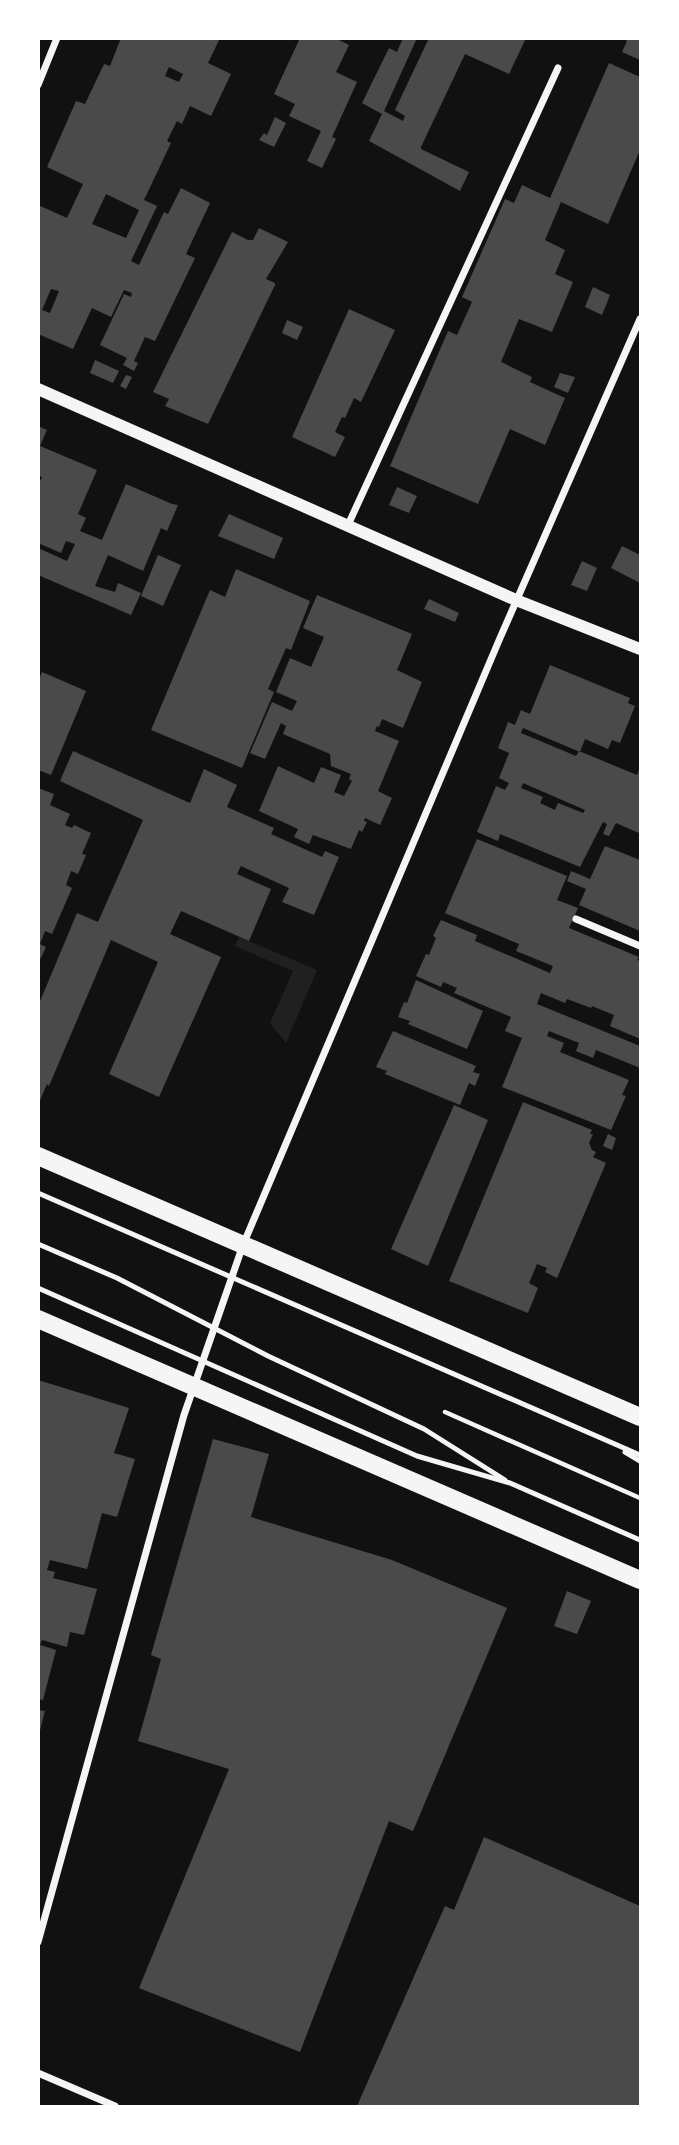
<svg xmlns="http://www.w3.org/2000/svg" width="679" height="2145" font-family="Signika,sans-serif">
	<style>
		.green { fill: #202020 }
		.building { fill: #4a4a4a; fill-rule: evenodd }
		.lines { fill: none; stroke-linecap: round; stroke-linejoin: round }
		.path { stroke: #f5f5f5; stroke-width: 4.5 }
		.service { stroke: #f5f5f5; stroke-width: 5 }
		.minor { stroke: #f5f5f5; stroke-width: 7 }
		.tertiary { stroke: #f5f5f5; stroke-width: 12 }
		.primary { stroke: #f5f5f5; stroke-width: 18 }
	</style>
	<rect width="100%" height="100%" fill="#111"/>
	<path class="green" d="M239,937L317,970L286,1043L270,1023L293,971L235,946Z"/>
	<g class="building">
		<path d="M121,38H220L208,63L231,74L211,116L190,106L182,124L177,121L167,141L171,143L144,200L157,206L131,261L139,265L164,212L168,214L181,188L210,203L186,254L195,258L155,341L145,337L134,361L138,363L134,371L123,365L127,358L100,345L124,294L131,297L132,293L124,290L111,317L92,308L73,349L38,334V205L67,218L83,184L47,167L76,101L85,104L104,64L110,66ZM169,67L183,74L179,82L165,76ZM106,194L139,210L126,238L92,224ZM51,289L59,291L50,313L42,310Z"/>
		<path d="M300,38H335L349,45L336,72L357,82L332,137L336,139L322,168L307,161L321,131L289,116L295,104L274,94Z"/>
		<path d="M403,38H417L384,111L403,121L405,116L395,110L429,38H526L509,74L465,54L421,147V149L469,172L460,191L369,141L382,114L362,103L389,48L397,52Z"/>
		<path d="M622,38H640V60L622,52L627,41Z"/>
		<path d="M609,63L640,77V150L608,224L561,202L545,240L565,250L555,274L573,282L552,332L519,319L501,362L532,377L530,382L565,398L545,445L510,429L478,504L390,466L448,331L457,335L472,302L462,297L505,199L514,203L522,185L550,198Z"/>
		<path d="M275,117L286,123L274,147L259,140L264,133L267,135Z"/>
		<path d="M259,228L288,242L266,279L275,283V285L208,424L165,406L169,399L153,392L232,232L248,240H253Z"/>
		<path d="M593,287L610,295L602,315L585,307Z"/>
		<path d="M349,309L395,330L361,402L354,398L345,418L342,417L335,432L345,437L335,457L292,437Z"/>
		<path d="M287,320L303,327L297,340L282,333Z"/>
		<path d="M95,360L119,371L113,383L90,373Z"/>
		<path d="M560,373L575,377L568,393L554,387Z"/>
		<path d="M126,375L132,377L126,389L120,386Z"/>
		<path d="M38,426L47,430L40,446L97,470L78,514L86,518L80,531L102,540L126,484L172,504L178,505L167,531L161,528L143,571L108,555L95,586L115,592L118,583L141,593L131,615L38,575V548L67,561L75,544L66,541L61,553L38,543V485L42,477L38,475Z"/>
		<path d="M397,487L417,496L409,513L389,505Z"/>
		<path d="M229,514L283,538L274,559L218,536Z"/>
		<path d="M622,546L640,555V583L611,568Z"/>
		<path d="M158,555L181,565L163,606L141,596Z"/>
		<path d="M582,561L597,568L587,591L571,585Z"/>
		<path d="M236,569L310,601L291,650L286,648L268,689L274,692L242,768L151,730L210,590L225,597Z"/>
		<path d="M317,595L412,634L397,670L422,682L403,728L382,719L379,727L377,726L375,731L399,741L378,791L392,798L380,825L365,818L364,821L367,822L362,832L359,830L351,849L313,835L309,844L294,837L298,829L259,811L278,766L314,783L321,767L341,775L334,792L344,796L352,781L349,779L351,774L331,766L330,754L283,734L286,726L281,723L265,759L250,753L272,702L292,711L297,701L276,692L290,658L311,667L324,637L303,628Z"/>
		<path d="M429,599L459,613L455,622L424,609Z"/>
		<path d="M550,665L630,698L628,703L635,706L620,743L612,740L608,749L585,739L580,752L523,728L521,733L576,756L579,751L637,775L640,767V831L639,833L616,823L609,836L603,834L607,824L603,822L580,867L500,834L498,841L477,832L496,786L505,790L509,783L499,778L509,753L498,748L508,722L515,725L521,710L530,714ZM523,783L585,810L583,813L558,803L555,810L540,803L543,797L521,788Z"/>
		<path d="M42,672L86,691L51,775L38,770V681Z"/>
		<path d="M73,751L190,803L204,769L237,785L227,807L274,828L271,834L320,856L322,857L325,851L339,857L314,915L282,902L289,888L241,866L237,874L271,889L249,941L181,911L170,934L221,957L159,1097L109,1074L158,962L111,940L49,1086L47,1084L38,1105V1006L77,913L98,922L143,820L60,781Z"/>
		<path d="M38,788L54,794L50,805L70,814L65,825L72,828L74,825L91,833L82,854L86,855L78,874L71,871L66,885L72,888L52,934L45,931L40,944L46,947L38,964Z"/>
		<path d="M477,839L567,876L557,900L578,908L569,928L639,957L637,960L640,961V1039L610,1026L614,1015L592,1006L591,1008L567,999L565,1003L541,993L537,1004L640,1046V1068L596,1050L593,1058L576,1051L579,1043L549,1031L547,1036L564,1043L560,1052L629,1080L622,1095L626,1096L611,1130L502,1087L522,1038L505,1031L511,1017L454,993L457,988L443,982L441,987L416,976L426,954L429,955L436,938L433,936L441,920L477,935L475,941L550,973L553,966L516,951L519,944L445,913Z"/>
		<path d="M605,846L640,860V931L579,905L586,889L567,881L571,871L590,879Z"/>
		<path d="M416,980L483,1011L467,1049L408,1024L410,1021L398,1017L404,1002L407,1003Z"/>
		<path d="M393,1031L476,1066L473,1072L480,1074L475,1086L469,1083L460,1105L385,1074L387,1071L376,1067Z"/>
		<path d="M523,1102L592,1130L590,1134H593L589,1143L592,1150L596,1152L593,1157L606,1163L557,1278L545,1272L547,1268L537,1264L529,1283L538,1288L528,1313L449,1281Z"/>
		<path d="M454,1105L488,1120L428,1266L391,1249Z"/>
		<path d="M608,1134L616,1138L612,1150L603,1146Z"/>
		<path d="M38,1380L129,1408L114,1453L135,1459L117,1517L102,1513L87,1569L50,1560L47,1570L55,1572L53,1578L97,1589L84,1635L70,1632L67,1647L42,1640L40,1645L56,1650L43,1700L38,1699Z"/>
		<path d="M213,1439L269,1454L251,1517L392,1560L507,1608L413,1831L389,1821L300,2052L139,1988L229,1769L138,1741L161,1659L151,1655Z"/>
		<path d="M567,1591L591,1601L577,1634L554,1626Z"/>
		<path d="M38,1710L45,1711L39,1734H38Z"/>
		<path d="M484,1837L640,1906V2106H357L445,1906L454,1910Z"/>
	</g>
	<g class="lines">
		<path class="path" d="M445,1412L640,1498"/>
		<g class="service">
			<path d="M38,1193L640,1455"/>
			<path d="M38,1244L117,1278L268,1356L424,1429L505,1480"/>
			<path d="M38,1288L417,1456L510,1483L640,1540"/>
			<path d="M625,1452L640,1461"/>
		</g>
		<g class="minor">
			<path d="M38,85L57,38"/>
			<path d="M348,525L558,68"/>
			<path d="M576,919L640,946"/>
			<path d="M38,1942L184,1415L243,1245L500,638L640,319"/>
			<path d="M38,2073L115,2106"/>
		</g>
		<path class="tertiary" d="M38,389L516,600L640,649"/>
		<g class="primary">
			<path d="M38,1156L640,1417"/>
			<path d="M38,1319L640,1580"/>
		</g>
	</g>
	<rect width="679" height="2145" fill="none" stroke="#ffffff" stroke-width="80"/>
</svg>
